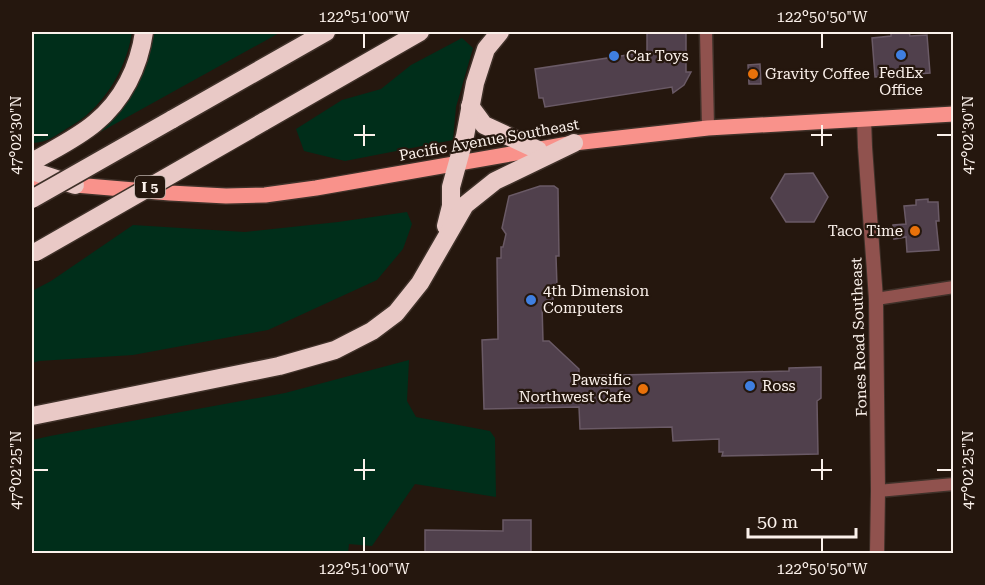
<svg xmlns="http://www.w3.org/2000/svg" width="985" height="585" font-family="'Roboto Serif',serif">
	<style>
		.green { fill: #002e1a }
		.building { fill: #50404c; stroke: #6a5a66; stroke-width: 1.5 }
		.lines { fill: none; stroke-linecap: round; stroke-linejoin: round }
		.minor-casing { stroke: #3f3129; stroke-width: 15 }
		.tertiary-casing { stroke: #3f3129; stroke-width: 16 }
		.primary-casing { stroke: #3f3129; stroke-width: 18 }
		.motorway-casing { stroke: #3f3129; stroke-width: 21 }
		.minor { stroke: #90524e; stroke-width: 12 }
		.tertiary { stroke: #90524e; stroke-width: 14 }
		.primary { stroke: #f9928b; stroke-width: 15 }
		.motorway { stroke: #e9c9c6; stroke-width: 18 }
		.motorway-bridge-casing { stroke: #3f3129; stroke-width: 21; stroke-linecap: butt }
		.motorway-bridge { stroke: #e9c9c6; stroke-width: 18 }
		.ticks { fill: none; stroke: #fbf1eb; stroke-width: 2 }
		.shop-dot { fill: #3f7fe0; stroke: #25170e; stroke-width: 2 }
		.food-dot { fill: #e8710a; stroke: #25170e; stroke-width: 2 }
		.labels { text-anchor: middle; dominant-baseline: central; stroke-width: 4.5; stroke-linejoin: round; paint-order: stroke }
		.shield { fill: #25170e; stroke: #bbb0a9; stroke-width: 1.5 }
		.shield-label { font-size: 14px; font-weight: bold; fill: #fbf1eb }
		.poi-label { font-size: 15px; fill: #fbf1eb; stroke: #25170e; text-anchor: start }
		.street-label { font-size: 15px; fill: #fbf1eb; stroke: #25170e }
		.neatline { fill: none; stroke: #fbf1eb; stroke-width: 2 }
		.ticks-label { font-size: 15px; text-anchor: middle; fill: #fbf1eb }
	</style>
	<rect width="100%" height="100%" fill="#25170e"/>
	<g class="green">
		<path d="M32,32H132C128,60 113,90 92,110C84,118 75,124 66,129C52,138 48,142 32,143Z"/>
		<path d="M152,32H281L77,145Z"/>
		<path d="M462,38L473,48L456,107L453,140L345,161L304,151L296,129L342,100L381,89L411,65Z"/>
		<path d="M407,212L412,224L403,249L377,280L268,330L133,355L39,361L32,363V291L51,281L133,225L245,232L338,222Z"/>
		<path d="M409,360L407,401L416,417L490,431L495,438L496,497L415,484L372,546L349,544L348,553H32V440L50,436L285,393Z"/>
	</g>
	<g class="building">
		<path d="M647,32H686V72H691L684,85L673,93L672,87L545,107L543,98H539L535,69L647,52Z"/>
		<path d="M909,32L910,36L927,35L930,73L875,77L872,38L891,36V33Z"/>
		<path d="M760,64L761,84H749L748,65Z"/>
		<path d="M813,173L828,197L814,222H786L771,198L785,174Z"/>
		<path d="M540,186H554L558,189L559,256H556L557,286L553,290V305H542L543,341H549L579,369V376L789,371V368L821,367V398L817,401L818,454L722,456L723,452H719V439L673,441L672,427L580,429L579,407L484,409L482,340L498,339L497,258H501V247H503L506,234L502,228L509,196Z"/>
		<path d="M928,199V202H938L939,221H936L939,250L907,252L906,237L894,239L893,225L906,224L904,206L916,205V200Z"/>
		<path d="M503,520H531V554H425V530L503,531Z"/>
	</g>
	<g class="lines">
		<g class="minor-casing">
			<g id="minor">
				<path d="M706,32L708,128"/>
				<path d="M876,299L954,287"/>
				<path d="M878,491L954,484"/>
			</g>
		</g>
		<g class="tertiary-casing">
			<path id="tertiary" d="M864,119L865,147L876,299L878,491L877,554"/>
		</g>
		<g class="primary-casing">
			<path id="primary" d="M32,180L75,185L170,193L226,196L265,195L316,188L574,143L708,128L954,114"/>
		</g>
		<g class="motorway-casing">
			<g id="motorway">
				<path d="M470,106L484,125L538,150"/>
				<path d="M171,120L326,32"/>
				<path d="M263,122L420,32"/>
				<path d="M32,162C52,150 76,139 95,123C123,100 139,67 144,32"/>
				<path d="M32,171L75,185"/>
				<path d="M446,226L451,206V187L465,136L475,83L486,49L500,32"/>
				<path d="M32,416L279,366L335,350L372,331L396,313L420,283L465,205L495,181L574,143"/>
			</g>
		</g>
		<use href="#minor" class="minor"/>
		<use href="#tertiary" class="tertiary"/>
		<use href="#primary" class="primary"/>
		<use href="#motorway" class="motorway"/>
		<g class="motorway-bridge-casing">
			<g id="motorway-bridge">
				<path d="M32,199L171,120"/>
				<path d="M36,252L263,122"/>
			</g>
		</g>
		<use href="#motorway-bridge" class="motorway-bridge"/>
	</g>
	<path class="ticks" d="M364,33V48M822,33V48M364,125V146M822,125V146M33,135H48M354,135H375M811,135H832M937,135H952M364,459V480M822,459V480M33,470H48M354,470H375M811,470H832M937,470H952M364,537V552M822,537V552"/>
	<g class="shop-dot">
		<circle cx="901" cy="55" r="6"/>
		<circle cx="614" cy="56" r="6"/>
		<circle cx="531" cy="300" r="6"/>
		<circle cx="750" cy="386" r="6"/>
	</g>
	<g class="food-dot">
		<circle cx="753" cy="74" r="6"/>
		<circle cx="915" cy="231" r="6"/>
		<circle cx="643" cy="389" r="6"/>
	</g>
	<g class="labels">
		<rect class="shield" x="135" y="176" width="30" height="22" rx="4.5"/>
		<g class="shield-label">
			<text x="150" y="187">I 5</text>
		</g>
		<g class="poi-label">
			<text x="626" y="56">Car Toys</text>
			<text x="901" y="73" text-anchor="middle">FedEx<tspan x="901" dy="17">Office</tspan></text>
			<text x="765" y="74">Gravity Coffee</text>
			<text x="903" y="231" text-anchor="end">Taco Time</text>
			<text x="543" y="291">4th Dimension<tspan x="543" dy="17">Computers</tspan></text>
			<text x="631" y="380" text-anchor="end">Pawsific<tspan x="631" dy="17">Northwest Cafe</tspan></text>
			<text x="762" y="386">Ross</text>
		</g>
		<g class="street-label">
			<text transform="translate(489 140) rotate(-10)">Pacific Avenue Southeast</text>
			<text transform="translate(859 337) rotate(-92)">Fones Road Southeast</text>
		</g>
	</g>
	<rect width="985" height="585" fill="none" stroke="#25170e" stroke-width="66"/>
	<path d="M748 528v9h108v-9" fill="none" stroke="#fbf1eb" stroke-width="3"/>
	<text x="757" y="528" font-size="18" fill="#fbf1eb" stroke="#25170e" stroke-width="4.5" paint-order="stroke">50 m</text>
	<rect x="33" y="33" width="919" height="519" class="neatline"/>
	<g class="ticks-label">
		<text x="364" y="22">122°51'00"W</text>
		<text x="822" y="22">122°50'50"W</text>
		<text transform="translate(16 135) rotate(-90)" y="5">47°02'30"N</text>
		<text transform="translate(968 135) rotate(-90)" y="5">47°02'30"N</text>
		<text transform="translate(16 470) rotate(-90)" y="5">47°02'25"N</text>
		<text transform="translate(968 470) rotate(-90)" y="5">47°02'25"N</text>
		<text x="364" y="574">122°51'00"W</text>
		<text x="822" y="574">122°50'50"W</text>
	</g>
</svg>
